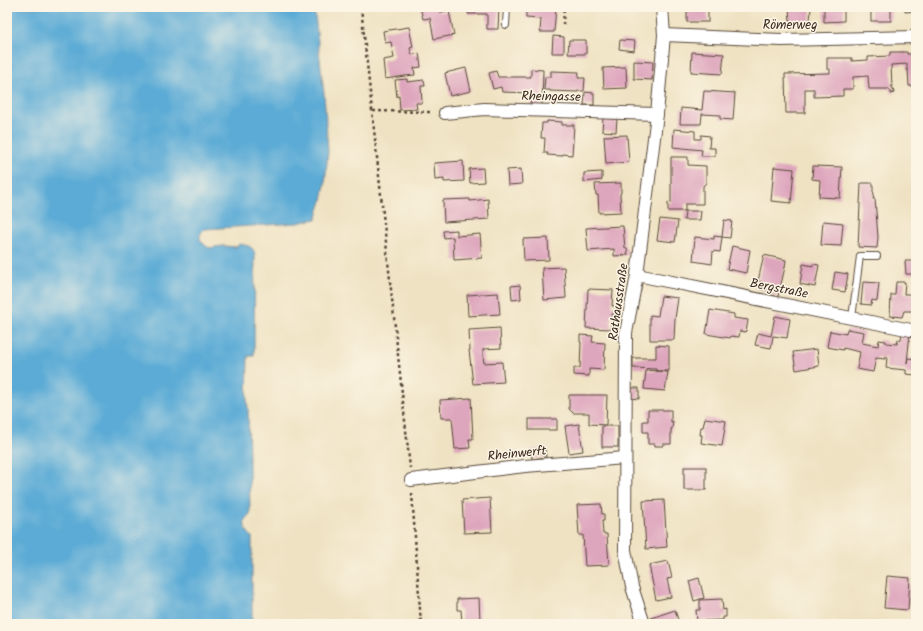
<svg xmlns="http://www.w3.org/2000/svg" width="923" height="631" font-family="Kalam,sans-serif">
	<style>
		.water { fill: #5babd6; stroke: #4b6a7a }
		.building { fill: #dea6bd }
		.lines { fill: none; stroke-linecap: round; stroke-linejoin: round }
		.lane-casing { stroke: #564637; stroke-width: 8 }
		.street-casing { stroke: #564637; stroke-width: 14 }
		.path { stroke: #564637; stroke-width: 2.5; stroke-dasharray: 3 3; stroke-linecap: butt }
		.lane { stroke: #fff; stroke-width: 6 }
		.street { stroke: #fff; stroke-width: 12 }
		.labels { text-anchor: middle; dominant-baseline: central; stroke-width: 3; stroke-linejoin: round; paint-order: stroke }
		.street-label { font-size: 13px; fill: #3b2a1e; stroke: #fcf5e5 }
	</style>
	<rect width="100%" height="100%" fill="#fcf5e5"/>
	<filter id="ink" filterUnits="userSpaceOnUse"><feTurbulence type="fractalNoise" baseFrequency=".025" numOctaves="2"/><feDisplacementMap in="SourceGraphic" scale="8" xChannelSelector="R" yChannelSelector="G"/><feConvolveMatrix kernelMatrix="1 2 1 2 8 2 1 2 1" color-interpolation-filters="sRGB"/></filter>
	<filter id="wash" filterUnits="userSpaceOnUse"><feTurbulence type="fractalNoise" baseFrequency=".012" numOctaves="4" result="noise"/><feDisplacementMap in="SourceGraphic" scale="16" xChannelSelector="R" yChannelSelector="G"/><feGaussianBlur stdDeviation="0.9" result="paint"/><feColorMatrix in="noise" values="0 0 0 0 0 0 0 0 0 0 0 0 0 0 0 0 0 1.4 0 .05"/><feComposite in="paint" operator="in"/></filter>
	<g filter="url(#wash)">
		<rect width="100%" height="100%" fill="#efe2c2"/>
		<path class="water" d="M7,7H314L324,94L328,151L325,184L322,201L316,219L297,223L204,229C196,237 201,243 209,248L223,246L237,247L239,244C248,246 252,245 255,254L254,356H248L247,401L248,408L250,514C248,516 246,518 245,520C243,527 248,533 252,537V624H7Z"/>
		<g id="blocks">
			<g class="building">
				<path d="M420,7H427L428,8L439,7L440,12L449,11L454,35L434,39L430,18L423,19Z"/>
				<path d="M468,7H499L498,29H487V14H468Z"/>
				<path d="M526,7H556L554,32H540L541,19L526,18Z"/>
				<rect x="687" y="7" width="21" height="15"/>
				<path d="M789,7H811L810,22L790,23Z"/>
				<path d="M824,7H844V21L824,22Z"/>
				<rect x="871" y="7" width="20" height="14"/>
				<path d="M905,7H916V11L905,12Z"/>
				<path d="M409,27L413,47L410,48L412,55L419,53L421,67L414,68L415,75L405,76L385,79L383,60L394,58L391,42L385,43L383,31Z"/>
				<path d="M553,36L564,37V53H552Z"/>
				<path d="M569,40H586V54H568Z"/>
				<path d="M620,40L635,41L634,51L619,49Z"/>
				<path d="M692,52L724,54L722,74L691,72Z"/>
				<path d="M890,52H907V54H916V86H909L908,70H907V64L891,65L892,88H893L894,93L891,94V91L889,90V89H869L868,76L853,77V89H843V96L814,97V89H805V113H786L785,74L830,73V69H827V58H852V61L868,60V57L890,56Z"/>
				<path d="M634,61L653,62L652,80L634,79Z"/>
				<path d="M626,67L627,88L604,89L603,68Z"/>
				<path d="M466,68L471,91L450,96L445,73Z"/>
				<path d="M531,69L543,70L542,106H530L531,93L502,92L501,87L493,89L489,73L496,71L498,77H531Z"/>
				<path d="M551,71L579,72L578,78H585L584,91H578V92L550,91V90H544L545,77H551Z"/>
				<path d="M407,79V82L424,80L425,86H421L422,103H416L417,109L400,110L399,96L397,97L395,80Z"/>
				<path d="M704,91L735,93L733,120L720,119V115L702,114L701,124H680L681,108L702,110Z"/>
				<path d="M585,92L594,93V105H584Z"/>
				<path d="M603,118L617,119L616,132L602,131Z"/>
				<path d="M547,121L562,122V125H574L572,155L562,154V156L547,155L548,153H544L545,138H541L542,123H547Z"/>
				<path d="M674,129L695,131V139H701V135L710,136L709,148H715V156H701L702,150L673,147Z"/>
				<path d="M627,135L629,162L606,164L604,136Z"/>
				<path d="M671,157H688V165L706,166V183L703,186V204H685V211H668V202L671,203Z"/>
				<path d="M463,161L464,181L444,182V179L435,180L434,163Z"/>
				<path d="M813,166L842,167L840,198L819,197L820,180L812,179Z"/>
				<path d="M774,167L794,169L791,203L771,201Z"/>
				<path d="M483,168L484,182L470,183L469,169Z"/>
				<path d="M521,169L522,184L508,185L507,170Z"/>
				<path d="M602,172V180L584,182V173Z"/>
				<path d="M621,183V193L620,194L621,212L599,213L598,195H596L595,184Z"/>
				<path d="M861,183H873V192L874,193L873,199H875L878,237L877,248L858,247Z"/>
				<path d="M470,199V201L488,199L489,219L444,222L443,200Z"/>
				<path d="M685,211H701L700,220H684Z"/>
				<path d="M660,219L678,221L675,242L657,240Z"/>
				<path d="M724,220L732,221L730,238L722,237Z"/>
				<path d="M823,221L843,223L841,246L821,245Z"/>
				<path d="M623,226L625,248H627L628,255L614,256V249L588,251L586,228Z"/>
				<path d="M457,230V236L480,234L482,258L454,260L453,237L444,238L443,231Z"/>
				<path d="M714,236L722,237L720,252L713,251L712,264L693,261L695,237L714,239Z"/>
				<path d="M548,238L549,260L524,261L523,239Z"/>
				<path d="M732,246L750,250L746,273L727,269Z"/>
				<path d="M764,255L786,260L785,267L778,297L768,294L770,291L760,289L762,282L758,281Z"/>
				<path d="M905,261H916V274H906Z"/>
				<path d="M803,264L813,266V264L819,265L815,287L800,284Z"/>
				<path d="M564,267L566,298L544,300L542,268Z"/>
				<path d="M835,272L848,274L845,292L832,290Z"/>
				<path d="M863,282L879,283L877,301L872,300L871,305L861,304Z"/>
				<path d="M896,282H905L904,294H916V311H904L902,317L890,316L891,295H895Z"/>
				<path d="M520,285L521,299L512,300L511,286Z"/>
				<path d="M588,289L613,290L612,306H616L615,314H612L611,329L586,328Z"/>
				<path d="M498,293L500,314L468,316L467,295Z"/>
				<path d="M661,296L678,298L675,319L674,340H650V315L658,316Z"/>
				<path d="M710,310L734,314V318L748,320L746,332L740,331L739,337L731,336L730,338L706,334Z"/>
				<path d="M775,316L790,319L787,338L773,336L771,348L755,345L758,333L771,336Z"/>
				<path d="M500,328L501,348L483,349V356L484,363L502,362L504,382L473,384L469,350H470L469,330Z"/>
				<path d="M847,329L864,332L862,343L878,346L879,340L886,341V343L897,344L898,339L901,340L902,331L910,333L907,363L908,358L916,359V375L906,374V370L886,368L887,357L885,356V359L876,358L873,372L857,369L860,352L843,348V350L827,347L830,331L846,334Z"/>
				<path d="M580,335L593,336L592,342L605,343L604,370L589,369V376L574,375V368H580L581,342H580Z"/>
				<path d="M656,345L669,346V371H656V369L633,368V358H656Z"/>
				<path d="M817,349L819,366L796,370L793,352Z"/>
				<path d="M646,370L668,372L665,391L644,389Z"/>
				<path d="M631,388H639V399L631,398Z"/>
				<path d="M569,395H607L606,425L589,424V413H573L569,409Z"/>
				<path d="M471,398L473,439H469L470,448L455,449L452,418H441L440,400Z"/>
				<path d="M648,410H671V422L673,421L672,429H671V444H663V446H655V444H648V432H643V421H648Z"/>
				<path d="M705,418L726,421L722,446L701,443L702,435H700L701,427H703Z"/>
				<rect x="529" y="419" width="28" height="11"/>
				<path d="M579,424L583,451L569,453L565,426Z"/>
				<rect x="602" y="426" width="16" height="21"/>
				<path d="M545,448L546,457L532,459L531,450Z"/>
				<rect x="684" y="467" width="22" height="23"/>
				<path d="M490,498L492,532L464,533L462,500Z"/>
				<path d="M664,500L667,547L646,549L643,501Z"/>
				<path d="M601,504L602,514H604V521H602L603,534H607L609,565L585,566L583,535H579L577,505Z"/>
				<path d="M668,561L672,578L667,579L671,597L656,600L649,565Z"/>
				<path d="M887,576L910,578L908,610L884,608Z"/>
				<path d="M699,578L704,598L694,601L689,581Z"/>
				<path d="M479,598L480,622L462,623L461,610H457V599Z"/>
				<path d="M722,599L723,610L726,609V617H723V620L697,621L696,610H700V600Z"/>
				<path d="M675,610L679,623L675,624H652L651,618Z"/>
			</g>
		</g>
	</g>
	<g filter="url(#ink)">
		<use href="#blocks" fill-opacity="0" stroke="#564637" stroke-width="1"/>
		<g class="lines">
			<g class="lane-casing">
				<g id="lane">
					<path d="M506,25L507,7"/>
					<path d="M852,318L860,256H877"/>
				</g>
			</g>
			<g class="street-casing">
				<g id="street">
					<path d="M664,35L782,40L916,37"/>
					<path d="M445,113L484,109L657,114"/>
					<path d="M637,275L911,330H916"/>
					<path d="M411,480L525,466L625,458"/>
					<path d="M644,624L632,587L625,550L626,333L637,275L657,114L661,70L664,35L662,7"/>
				</g>
			</g>
			<g class="path">
				<path d="M361,7L410,468"/>
				<path d="M563,25L564,7"/>
				<path d="M373,111L432,112"/>
				<path d="M412,493L421,624"/>
			</g>
			<use href="#lane" class="lane"/>
			<use href="#street" class="street"/>
		</g>
	</g>
	<g class="labels">
		<g class="street-label">
			<text x="790" y="25">Römerweg</text>
			<text transform="translate(551 97) rotate(1)">Rheingasse</text>
			<text transform="translate(779 289) rotate(11)">Bergstraße</text>
			<text transform="translate(619 302) rotate(-82)">Rathausstraße</text>
			<text transform="translate(517 454) rotate(-6)">Rheinwerft</text>
		</g>
	</g>
	<rect width="923" height="631" fill="none" stroke="#fcf5e5" stroke-width="24"/>
</svg>
